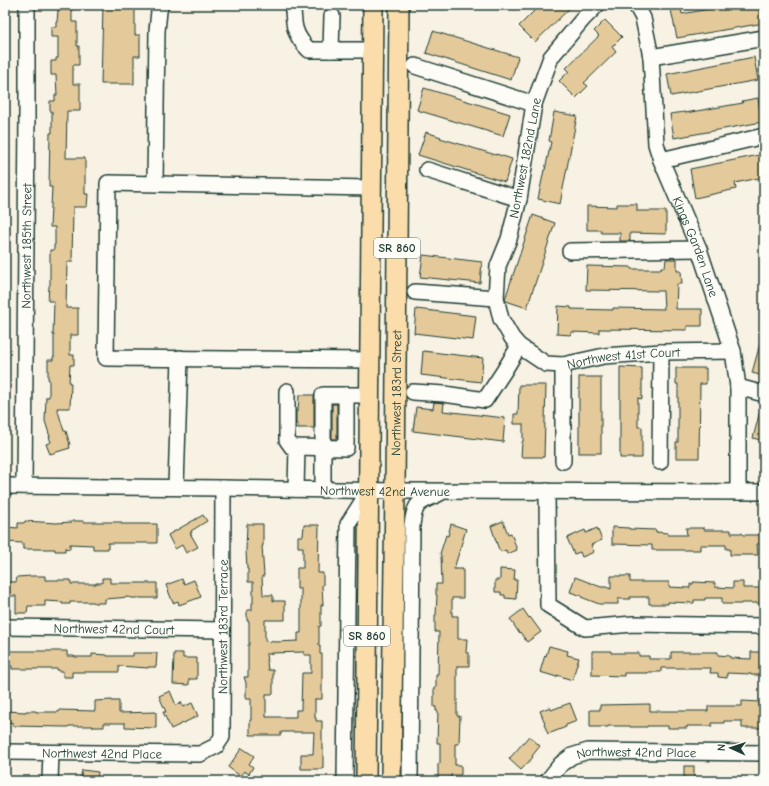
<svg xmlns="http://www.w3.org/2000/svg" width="769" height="786" font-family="'Comic Neue',sans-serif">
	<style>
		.building { fill: #e4ca9a; stroke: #1f3d34; fill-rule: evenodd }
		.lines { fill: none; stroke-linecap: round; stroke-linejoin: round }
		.minor-casing { stroke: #1f3d34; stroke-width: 18 }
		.major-casing { stroke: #1f3d34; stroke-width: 22 }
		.minor { stroke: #fdfcf7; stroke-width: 15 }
		.major { stroke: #faddab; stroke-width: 19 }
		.labels { text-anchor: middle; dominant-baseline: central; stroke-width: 3; stroke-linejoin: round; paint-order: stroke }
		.shield { fill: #fdfcf7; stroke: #62766e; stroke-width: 1 }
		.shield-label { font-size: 12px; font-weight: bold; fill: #1f3d34 }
		.street-label { font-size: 13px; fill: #1f3d34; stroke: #fdfcf7 }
	</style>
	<rect width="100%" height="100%" fill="#f8f2e4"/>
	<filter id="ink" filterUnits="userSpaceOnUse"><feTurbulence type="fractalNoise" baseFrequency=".025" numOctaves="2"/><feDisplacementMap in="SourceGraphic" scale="8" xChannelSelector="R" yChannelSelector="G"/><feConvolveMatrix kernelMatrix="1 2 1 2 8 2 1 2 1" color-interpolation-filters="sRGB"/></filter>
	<g filter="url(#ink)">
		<g class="building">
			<path d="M103,5H135V35H140V56H134V84H101Z"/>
			<path d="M540,5H573L535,42L519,26Z"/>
			<path d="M730,5H761L764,23L677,38L671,10L681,9L682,14Z"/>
			<path d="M58,10H72V22H77V46H79V65H73V84H80V111H67L66,158H85V194H88L87,207H73L72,262H67L66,308H78V335H70V355H74V365H70L69,383H71L70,408H57L64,431H66L70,445H69L70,448L50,454L46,444L51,442L49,437H50L45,421L46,397H49V379H48V360H53V357H54V335H53L54,301H48L49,286L50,285V250H54V245H55V227H50L52,187H49L50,133H52V111H50V101H55V95H57L56,75H51V61H56V58H58V37H51V27H56V22H57Z"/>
			<path d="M605,20L622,37L612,47L616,52L584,83L588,86L576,98L559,81L569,71L566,68L599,36L594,31Z"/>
			<path d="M433,31L518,57L511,80L426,53Z"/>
			<path d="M754,57L758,80L671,96L667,74Z"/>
			<path d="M424,88L510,114L503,136L417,110Z"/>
			<path d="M758,98L762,122L674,138L670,114L685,112V113L743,103L742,101Z"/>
			<path d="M554,112L577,116L560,204L538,199L544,170H545L551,142L549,141Z"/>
			<path d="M426,132L441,137L440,138L496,155V154L512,159L505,182L418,155Z"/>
			<path d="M764,154V177L735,183L736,189L695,198L690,169Z"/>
			<path d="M617,204H637V211H666V234L630,233V241H620V233H601V230H587V206L617,207Z"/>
			<path d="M533,215L555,223L527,308L506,301L505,299Z"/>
			<path d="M423,255L482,262L480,283L420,277Z"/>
			<path d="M666,259H677V271H681L682,284H677L676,309H702V326H687V330L599,329V333L571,332V335L557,334L558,306L571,307V309L613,310V308L664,309L663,291L586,290L587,266L631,267V269H661V267H665Z"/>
			<path d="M416,309L476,316L473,340L414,333Z"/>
			<path d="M761,340H764V376L752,373Z"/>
			<path d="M423,351L483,358L481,382L421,375Z"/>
			<path d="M620,367L642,368V399L638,398V427H642V458H620Z"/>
			<path d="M676,368H706V384H700L699,458H676V442H678V384H676Z"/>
			<rect x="579" y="377" width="22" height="76"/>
			<path d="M519,385H546L544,457H521L522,442H523V424H514V414H518Z"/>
			<path d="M299,395H314V428H298V424H296V411H298Z"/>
			<path d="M434,402L444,403L443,411L505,418L503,442L413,431L416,407L433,409Z"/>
			<rect x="332" y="404" width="5" height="35"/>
			<path d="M761,407H764V441L753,438Z"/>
			<path d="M203,515L207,521L191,531L192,533H190L198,547L186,553L182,545L175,549L168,535Z"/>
			<path d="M25,521L56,523L72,522V521H83V522H121V524H157V543H108V549H93V545L70,544V549L65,548V551H55V549H23V543L5,542V527L18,528V523H24Z"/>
			<path d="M503,521L508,534L511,533L517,550L507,554L506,550L501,552L500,550H499L491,526Z"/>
			<path d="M247,524H263V546H262L264,576H262L263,595H273V601H285V620H265V641L276,642L298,641V633H301V589H297V568H303V547H298V536H303L304,525H319L318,573H323V585H322L323,605H321V626H319V645L320,646V654H322V699H315V718H316V721H322V750H323V769H301V754H313L314,732H281V735H250V720H251V699H246V683L244,677H248V645H249V621H247V610H252V603H253V582H248V569H247L246,551ZM304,652V655H311V673H302L301,710H296V717H266V694H273V670H268L266,654H271V653Z"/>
			<path d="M451,524L466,529L454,569H463V598H452V616H458V639H467L466,653H469V666H457V716H460L459,744H455V765H461V775H451V778H449V781H438V764L440,763V743H437L438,711H436V707H434V688H436V674H438L439,632H435V615H436L437,595H436V584H442L441,555L440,554L446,535L448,536Z"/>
			<path d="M612,527L629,528V529L656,530V532L668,533V535H687L686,528H704V530H731V533H742L743,535H764V544H757L758,555H730V549H726V545H700V550H652V545L612,544Z"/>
			<path d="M597,528L602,540L591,545L594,552L582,557L580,552L574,554L567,538L585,530L586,533Z"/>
			<path d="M500,569L515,570L514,580H517L516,599L505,598V595H501V592H495V580H500Z"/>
			<path d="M32,576H45V580H71V584H96V583H102V578H110V583H157V598H130V597L105,599V603H94V602H70V604H62V602L45,601V606H28L27,613H16V596H5V582H16L17,577Z"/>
			<path d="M611,576H630V582H669V587L690,588V584H693V582L715,583V587L733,588V582H743V588H764V603H741V604H722V598H705V600H694V603L668,602V604H649V597H630V599H618V604H599L581,597L582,596L570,592L575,577L601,587H606L611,589Z"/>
			<path d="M182,579L184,584L194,580L201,597L179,605L178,601L173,603L166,585Z"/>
			<path d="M523,609L529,618L530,617L541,632L527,642L520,632L519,633L510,619Z"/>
			<path d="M549,646L568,651L567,655L579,658L572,680L557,675V677L540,672L545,655L546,656Z"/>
			<path d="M5,651H67V656H74L75,657H92V654L107,655V656H133V653H157L156,667H148V668L119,666V672H72V677H63V671H58V669H12V666H5Z"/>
			<path d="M592,651H611V653H639V656H649V659H671V652H718V655L730,656V658L751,659V652H764V675H751V674L727,673V678L718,677V673H710L711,668H661V672H648V673H624V676L592,675Z"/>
			<path d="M174,653H183V658H197V679H189V685L173,684Z"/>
			<path d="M170,691L176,705L181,702L183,707L192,703L198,716L171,729L163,712H166L159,696Z"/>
			<path d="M112,700V701H119V713L156,712V728L125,727V723H104V727H93V726H69V727H64L13,726V723L5,722V711L26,712V711H36V712H59V710L95,711V701Z"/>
			<path d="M742,701L760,702V711H764V727H760V728H742V721H724V723H712V726H687V728H668V726H647V727H630V726H608V727H590V710H600V705L650,704V711H708V706H742Z"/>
			<path d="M570,703L577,721L566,725V727L548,734L544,724L545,723L540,711L550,707L551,710Z"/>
			<path d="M529,736L540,746L532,756L533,757L521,770L509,759Z"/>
			<path d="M242,748L254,756L249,764L253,767L249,774L244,771L240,776L228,767Z"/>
			<rect x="684" y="766" width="10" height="15"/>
			<path d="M82,770L98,772L97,781H80Z"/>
		</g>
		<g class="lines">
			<g class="minor-casing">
				<g id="minor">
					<path d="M292,5C294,13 293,20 295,28C297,36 303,44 309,50H373"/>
					<path id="s1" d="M597,5L583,19L551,57L534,104L519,199L509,239L498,266L496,298L501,319L512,338L519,346L546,364L563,365L604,356L661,352L733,351"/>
					<path id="s2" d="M636,5L643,18L651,57L656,144L661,160L699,249L733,351L738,387V492"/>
					<path d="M331,50L332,16"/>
					<path d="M651,57L764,38"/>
					<path d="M415,66L534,104"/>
					<path d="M661,160L764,136"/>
					<path d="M427,170L519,199"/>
					<path d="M155,183L157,31L159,11L161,5"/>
					<path d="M570,251L699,249"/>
					<path d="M415,292L496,298"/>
					<path d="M370,360L106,358L108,183L372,188"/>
					<path d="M563,365V461"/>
					<path d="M738,387L764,394"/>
					<path d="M287,391V440L292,447L346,448V395"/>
					<path d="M413,392L444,394L485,400L504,371L519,346"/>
					<path d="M660,462L661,352"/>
					<path id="s3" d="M5,486L223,488L395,491L764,492"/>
					<path id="s4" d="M24,486L27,116V5"/>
					<path d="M176,487L180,358"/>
					<path d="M296,489L297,447"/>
					<path d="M323,490V395H370"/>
					<path d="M547,491L548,605L585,628L633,624L764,626"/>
					<path id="s5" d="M5,627L222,630"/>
					<path id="s6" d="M5,752L200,754L216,746L222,737L223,488"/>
					<path d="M50,781L51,753"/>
					<path d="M345,781L348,524L369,491"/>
					<path d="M410,781L412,525C415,501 419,503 440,493"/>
					<path id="s7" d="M548,781L549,779L561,764L572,756L588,751L764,753"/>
				</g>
			</g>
			<g class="major-casing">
				<g id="major">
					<path d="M366,781L373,5"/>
					<path id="s8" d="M391,781L395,491L399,5"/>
				</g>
			</g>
			<use href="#minor" class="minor"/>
			<use href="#major" class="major"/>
		</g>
	</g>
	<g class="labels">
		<g class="shield">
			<rect x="374" y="238" width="46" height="20" rx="3"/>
			<rect x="344" y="626" width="46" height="20" rx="3"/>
		</g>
		<g class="shield-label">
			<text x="397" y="248">SR 860</text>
			<text x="367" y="636">SR 860</text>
		</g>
		<g class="street-label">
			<text transform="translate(525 158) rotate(-79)">Northwest 182nd Lane</text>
			<text stroke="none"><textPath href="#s4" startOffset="240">Northwest 185th Street</textPath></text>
			<text stroke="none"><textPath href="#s2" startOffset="252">Kings Garden Lane</textPath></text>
			<text stroke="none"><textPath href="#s1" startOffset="483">Northwest 41st Court</textPath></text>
			<text stroke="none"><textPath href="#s8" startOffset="388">Northwest 183rd Street</textPath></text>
			<text stroke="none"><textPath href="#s3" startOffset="380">Northwest 42nd Avenue</textPath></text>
			<text stroke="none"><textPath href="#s6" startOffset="334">Northwest 183rd Terrace</textPath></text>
			<text stroke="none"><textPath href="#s5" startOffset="109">Northwest 42nd Court</textPath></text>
			<text stroke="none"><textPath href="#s6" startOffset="97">Northwest 42nd Place</textPath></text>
			<text stroke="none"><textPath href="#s7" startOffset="100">Northwest 42nd Place</textPath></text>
		</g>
	</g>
	<rect width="769" height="786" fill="none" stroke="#fdfcf7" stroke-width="20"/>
	<rect x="10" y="10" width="749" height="766" fill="none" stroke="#1f3d34" stroke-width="1.5" filter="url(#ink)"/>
	<g transform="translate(731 748) rotate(273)" stroke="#fdfcf7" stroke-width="3" paint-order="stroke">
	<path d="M0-3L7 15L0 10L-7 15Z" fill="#1f3d34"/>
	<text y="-6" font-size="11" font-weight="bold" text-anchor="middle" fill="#1f3d34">N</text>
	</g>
</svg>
